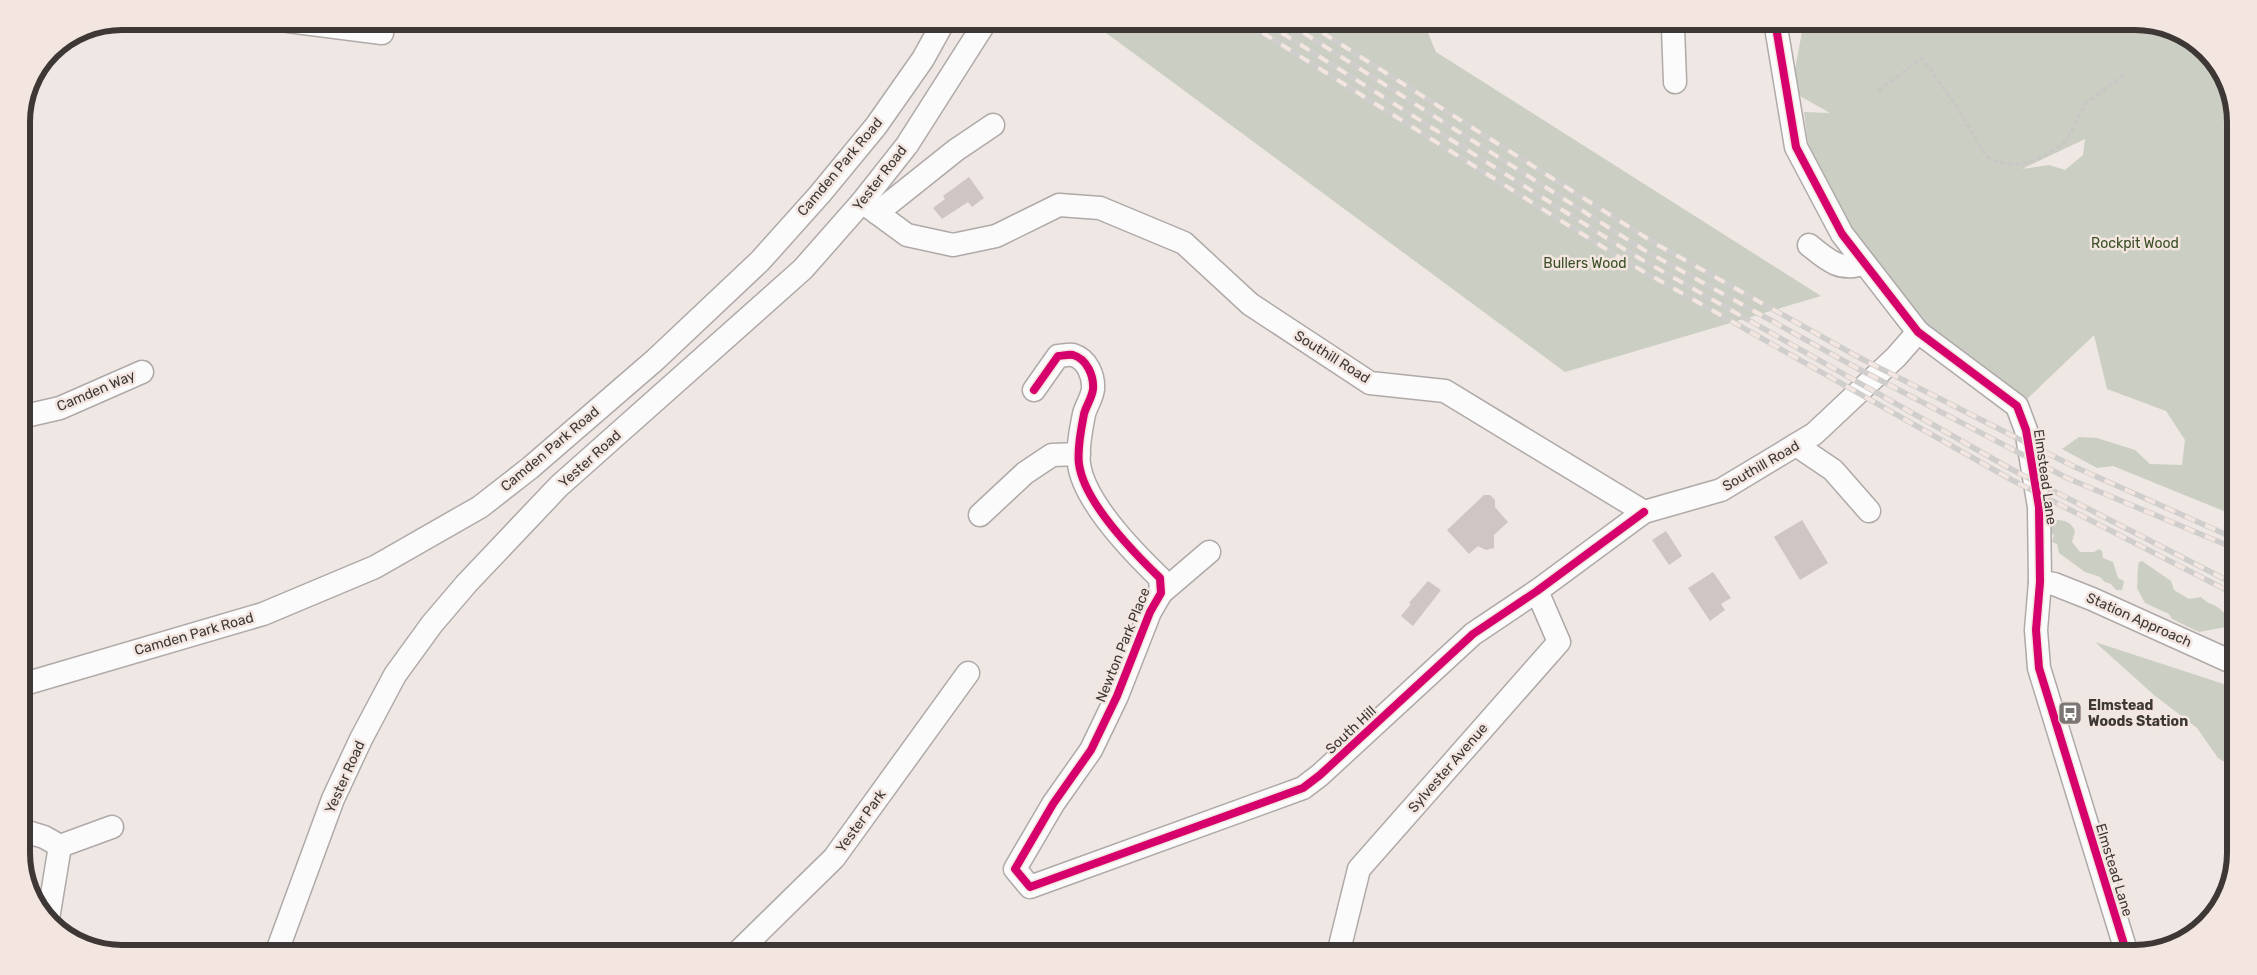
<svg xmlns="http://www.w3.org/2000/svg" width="2257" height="975" font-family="Rubik,sans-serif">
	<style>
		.green { fill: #cbcec2; fill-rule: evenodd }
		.building { fill: #cfc5c2 }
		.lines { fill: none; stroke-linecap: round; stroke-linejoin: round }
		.minor-casing { stroke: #afa9a8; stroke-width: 25 }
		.path { stroke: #c9c7c6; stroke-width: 3; stroke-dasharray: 5 2.5; stroke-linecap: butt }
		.minor { stroke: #fcfbfb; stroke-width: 22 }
		.rail-casing { stroke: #cfcecc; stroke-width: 5.5 }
		.rail { stroke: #f3e5df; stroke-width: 4; stroke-dasharray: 11; stroke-linecap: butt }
		.cycleway-casing { stroke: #f3e5df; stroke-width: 11 }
		.cycleway { stroke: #d6006c; stroke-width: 8 }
		.labels { text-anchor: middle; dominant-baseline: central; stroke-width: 5; stroke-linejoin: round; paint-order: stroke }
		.street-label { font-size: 14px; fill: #3d3836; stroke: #f3e5df }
		.park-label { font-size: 14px; fill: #3a4f25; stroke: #f3e5df }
		.poi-label { font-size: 14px; font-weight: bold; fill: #3d3836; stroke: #f3e5df; text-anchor: start }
		.rim { fill: none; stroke: #3d3836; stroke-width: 6 }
	</style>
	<rect width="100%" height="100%" fill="#eee7e4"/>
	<g class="green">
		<path d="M1090,21H1423L1436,52L1821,296L1565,372Z"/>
		<path d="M1804,21H2135L2174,29L2215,61L2236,115V516L2113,466L2097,468L2062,449L2079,437L2097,438L2135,450L2150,464L2182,465L2185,440L2166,411L2107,389L2094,335L2027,399L1924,326L1850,225L1808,144L1804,112L1830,113L1791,91ZM2085,139L2083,155L2065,170L2049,165L2022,169Z"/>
		<path d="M2055,520C2065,520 2071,522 2075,531L2072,542L2080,552H2094L2099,549L2102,551L2103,558L2113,562L2118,578L2124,581L2122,590H2116L2111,584L2105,582L2100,577L2085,572L2059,553L2057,544L2052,542L2054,535L2050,532L2052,522Z"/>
		<path d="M2142,561L2171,581L2174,590L2189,599L2201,597C2208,605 2217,604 2223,612L2236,615V649L2232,647L2226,627L2199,632L2172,619L2169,614L2145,603L2137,588C2138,579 2137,570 2139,562Z"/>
		<path d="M2095,642L2236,688V769L2218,758L2197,728L2154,695Z"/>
	</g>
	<g class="building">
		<path d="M969,177L984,198L972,207L968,202L942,219L933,208L945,199L943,196Z"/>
		<path d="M1484,495H1490L1495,500V507L1508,522L1494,535V548L1486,550L1478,546L1469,554L1447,530Z"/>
		<path d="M1802,520L1828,563L1800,580L1774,537Z"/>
		<path d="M1666,531L1682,556L1669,565L1652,540Z"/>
		<path d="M1713,572L1731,598L1721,604L1725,610L1710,621L1688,588Z"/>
		<path d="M1428,581L1441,590L1413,626L1401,616L1411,604L1409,603Z"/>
	</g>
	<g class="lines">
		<g class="minor-casing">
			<g id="minor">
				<path d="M288,21L382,33"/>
				<path d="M1670,21L1673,28L1675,82"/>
				<path d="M1775,21L1796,147L1842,234L1918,332L2017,406L2026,430L2039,507L2040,582L2036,630L2039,668L2127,954"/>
				<path d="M862,202L907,235L953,245L996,236L1059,205L1100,208L1184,243L1250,304L1370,383L1445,391L1644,512L1721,490L1814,434L1896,357L1918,332"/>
				<path d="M877,213L956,150L993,125"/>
				<path d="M1809,245C1826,259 1841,273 1864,263"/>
				<path d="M1034,390L1058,356C1062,356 1069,354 1073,355C1087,359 1094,376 1093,389C1092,398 1086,406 1084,414C1081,429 1077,449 1079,464C1084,502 1133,552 1160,578L1161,593L1150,612L1117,696L1091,750L1053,804L1015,869L1030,887L1303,788L1320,775L1473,634L1537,591L1644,512"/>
				<path d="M21,417L60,408L142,372"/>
				<path d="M1796,445L1833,470L1869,511"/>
				<path d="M980,515L1025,473L1052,455L1079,454"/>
				<path d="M2040,582L2054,584L2092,599L2236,664"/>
				<path d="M1161,593L1209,552"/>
				<path d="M21,685L263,614L375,567L480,507L530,468L655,360L760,261L820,194L876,126L923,59L944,21"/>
				<path d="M21,830L44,837L60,846L112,827"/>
				<path d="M48,919L60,846"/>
				<path d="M276,954L333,799L361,739L395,675L432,624L467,583L559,486L803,269L862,202L907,145L986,21"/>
				<path d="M736,954L834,858L968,673"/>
				<path d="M1338,954L1359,869L1559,642L1537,591"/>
			</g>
		</g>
		<path class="path" d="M1878,91L1922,58L1955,104L1986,156C2012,173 2045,160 2067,140L2085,104L2124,75"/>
		<use href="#minor" class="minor"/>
		<g class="rail-casing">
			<g id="rail">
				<path d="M1244,21L1625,261L2012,480L2236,595"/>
				<path d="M1263,21L1632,254L2011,469L2236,585"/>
				<path d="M1285,21L1644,250L1855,367L2067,478L2236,549"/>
				<path d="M1304,21L1656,244L1860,358L2011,435L2075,467L2236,539"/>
			</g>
		</g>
		<use href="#rail" class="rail"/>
		<g class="cycleway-casing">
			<g id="cycleway">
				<path d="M1775,21L1796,147L1842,234L1918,332L2017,406L2026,430L2039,507L2040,582L2036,630L2039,668L2127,954"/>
				<path d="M1034,390L1058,356C1062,356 1069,354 1073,355C1087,359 1094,376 1093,389C1092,398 1086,406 1084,414C1081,429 1077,449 1079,464C1084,502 1133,552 1160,578L1161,593L1150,612L1117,696L1091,750L1053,804L1015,869L1030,887L1303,788L1320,775L1473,634L1537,591L1644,512"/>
			</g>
		</g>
		<use href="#cycleway" class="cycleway"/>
	</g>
	<defs>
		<g id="bus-square" transform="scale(1.25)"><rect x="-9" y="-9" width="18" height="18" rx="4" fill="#7b7573" stroke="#f3e5df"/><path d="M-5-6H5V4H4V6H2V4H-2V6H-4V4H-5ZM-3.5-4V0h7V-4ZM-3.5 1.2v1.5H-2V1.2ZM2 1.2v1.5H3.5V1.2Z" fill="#fff"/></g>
	</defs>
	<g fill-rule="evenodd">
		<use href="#bus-square" x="2070" y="713"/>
	</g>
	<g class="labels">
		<g class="street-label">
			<text transform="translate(840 167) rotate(-50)">Camden Park Road</text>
			<text transform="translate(880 178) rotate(-52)">Yester Road</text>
			<text transform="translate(1332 357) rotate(32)">Southill Road</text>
			<text transform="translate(96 391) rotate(-23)">Camden Way</text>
			<text transform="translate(550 449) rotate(-40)">Camden Park Road</text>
			<text transform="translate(590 459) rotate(-42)">Yester Road</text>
			<text transform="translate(1761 466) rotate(-30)">Southill Road</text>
			<text transform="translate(2045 477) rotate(82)">Elmstead Lane</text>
			<text transform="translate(2139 620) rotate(24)">Station Approach</text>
			<text transform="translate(194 634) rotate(-16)">Camden Park Road</text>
			<text transform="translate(1123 645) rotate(-68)">Newton Park Place</text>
			<text transform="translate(1351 730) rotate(-43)">South Hill</text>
			<text transform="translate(1448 768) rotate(-49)">Sylvester Avenue</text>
			<text transform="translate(345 777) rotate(-66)">Yester Road</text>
			<text transform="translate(861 821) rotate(-54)">Yester Park</text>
			<text transform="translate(2114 870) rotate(73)">Elmstead Lane</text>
		</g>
		<g class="park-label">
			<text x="2135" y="243">Rockpit Wood</text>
			<text x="1585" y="263">Bullers Wood</text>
		</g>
		<g class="poi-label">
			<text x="2088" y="705">Elmstead<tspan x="2088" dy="16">Woods Station</tspan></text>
		</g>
	</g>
	<path d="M0 0H2257V975H0ZM122 30H2135A92 92 0 0 1 2227 122V853A92 92 0 0 1 2135 945H122A92 92 0 0 1 30 853V122A92 92 0 0 1 122 30Z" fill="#f3e5df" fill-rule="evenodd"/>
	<path class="rim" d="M122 30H2135A92 92 0 0 1 2227 122V853A92 92 0 0 1 2135 945H122A92 92 0 0 1 30 853V122A92 92 0 0 1 122 30Z"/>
</svg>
